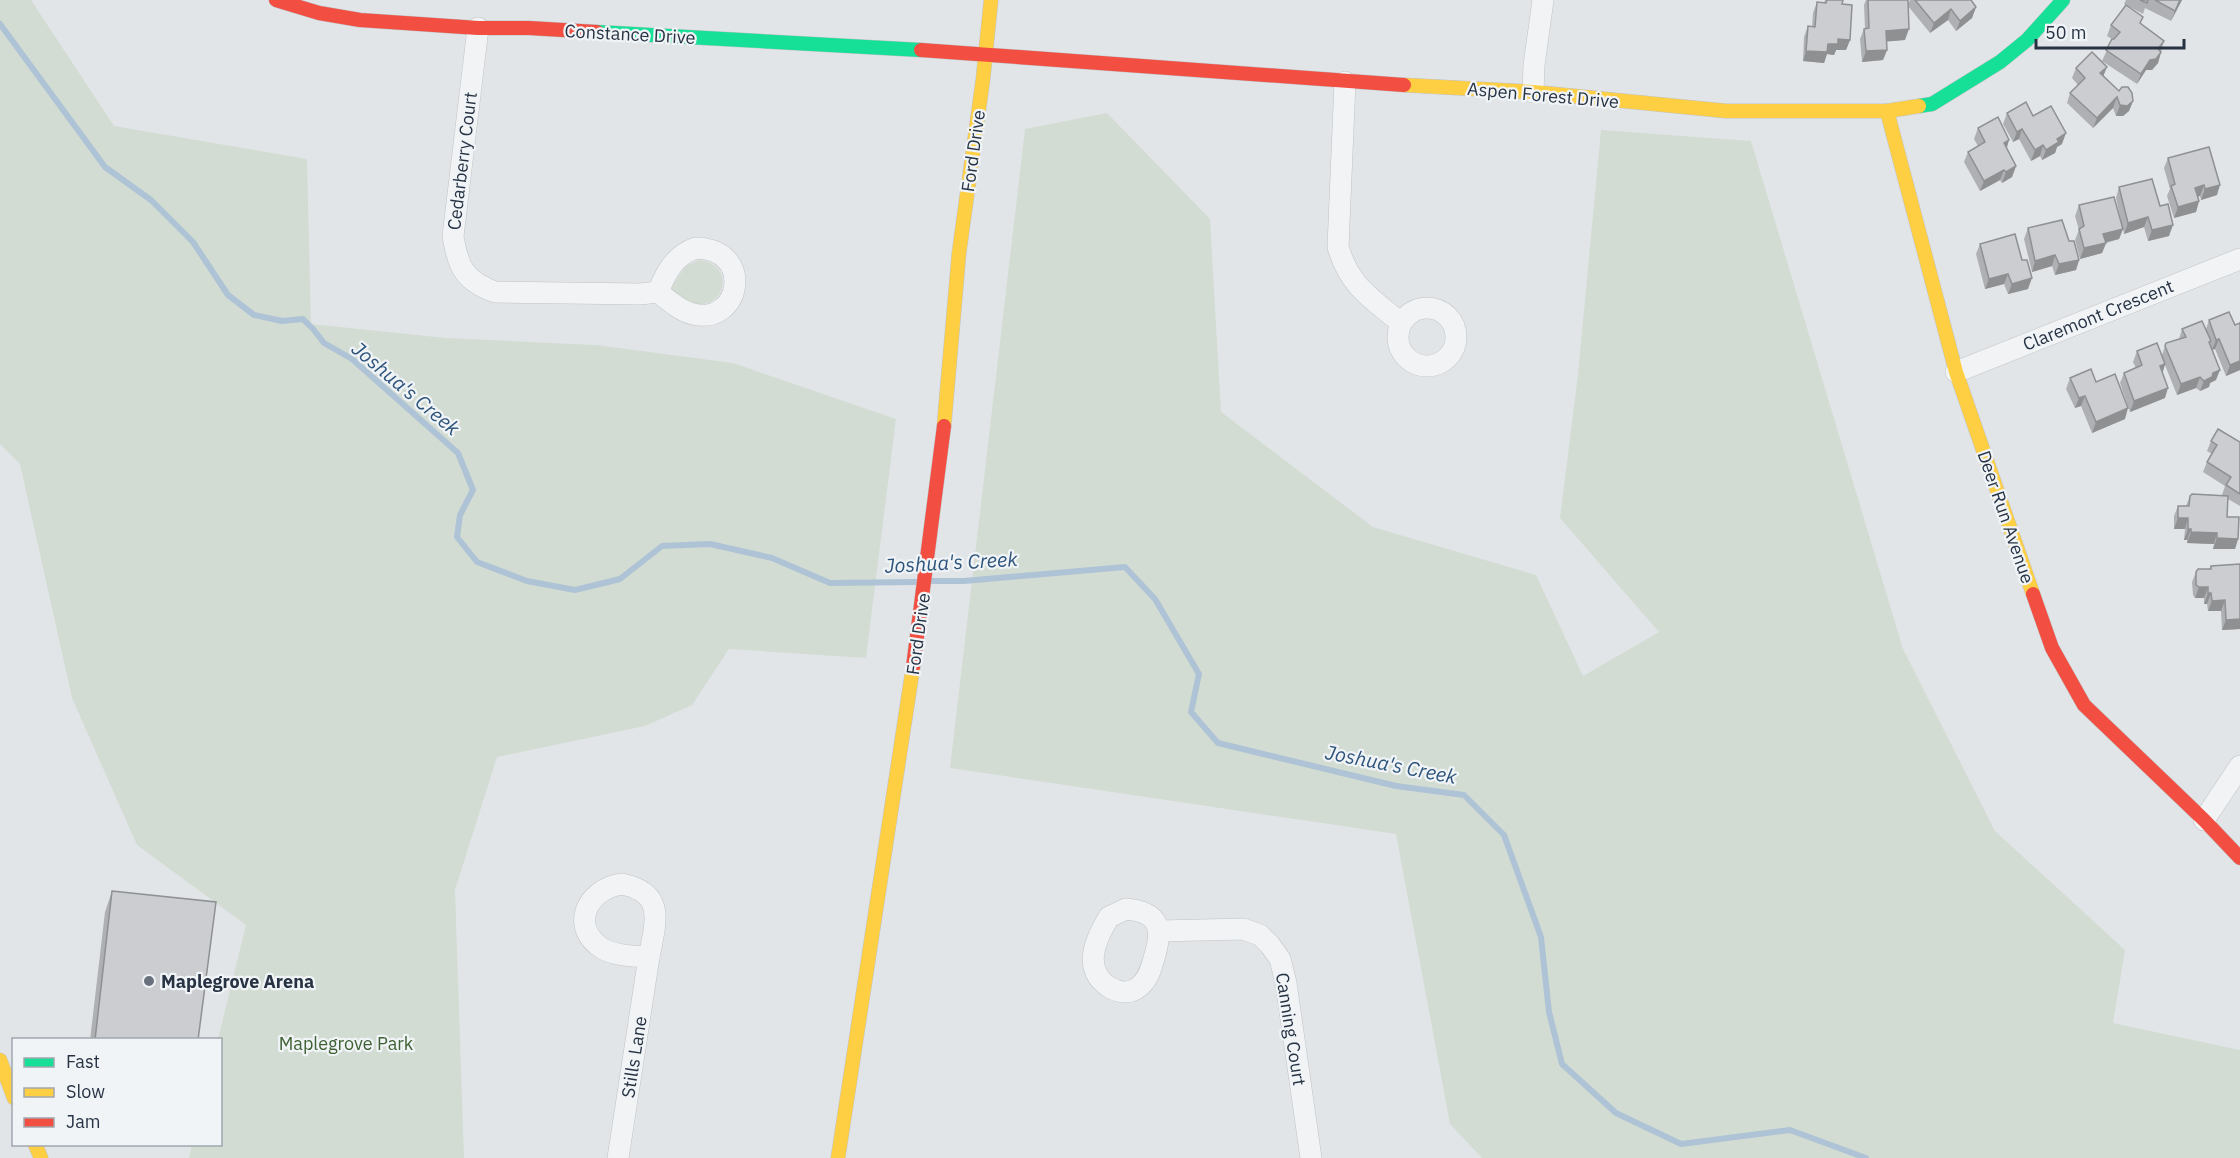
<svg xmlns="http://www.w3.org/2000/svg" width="2240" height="1158" font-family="'IBM Plex Sans',sans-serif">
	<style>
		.green { fill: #d3dcd3 }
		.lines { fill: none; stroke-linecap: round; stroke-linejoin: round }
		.stream { stroke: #aec3d5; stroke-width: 6 }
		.street-casing { stroke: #c0c3c6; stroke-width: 22 }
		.fast-casing { stroke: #c0c3c6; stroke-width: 15 }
		.slow-casing { stroke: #c0c3c6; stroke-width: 15 }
		.jam-casing { stroke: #c0c3c6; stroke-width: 15 }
		.street { stroke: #f2f3f4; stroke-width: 21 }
		.fast { stroke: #16e098; stroke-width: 14 }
		.slow { stroke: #ffcf43; stroke-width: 14 }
		.jam { stroke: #f24e42; stroke-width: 14 }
		.wall { fill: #afb0b3 }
		.shaded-wall { fill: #8e9092 }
		.building { fill: #cbcdd0; stroke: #8e9092; stroke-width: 1.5 }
		.poi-dot { fill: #68717d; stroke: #f0f4f7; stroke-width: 2 }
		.labels { text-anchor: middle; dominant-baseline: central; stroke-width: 4.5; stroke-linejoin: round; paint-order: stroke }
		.street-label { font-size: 18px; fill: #273343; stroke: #f0f4f7 }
		.poi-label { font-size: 18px; font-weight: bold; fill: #273343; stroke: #f0f4f7; text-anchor: start }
		.park-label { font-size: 18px; fill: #3e6033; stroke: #f0f4f7 }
		.water-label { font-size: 20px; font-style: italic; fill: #2e547b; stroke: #f0f4f7 }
	</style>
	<rect width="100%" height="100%" fill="#e2e5e8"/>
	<g class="green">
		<path d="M0,0H31L114,126L307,159L311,324L446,338L596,345L733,363L896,419L866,658L729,649L692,705L645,726L497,757L455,890L464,1158H189L192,1145L220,1144V1040L218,1039L246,925L137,845L72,698L20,464L0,444Z"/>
		<path d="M1107,113L1210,219L1221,412L1373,527L1536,575L1583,676L1659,632L1560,518L1578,374L1601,130L1751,141L1903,649L1995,831L2125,950L2113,1023L2240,1050V1158H1482L1450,1124L1396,834L950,768L1025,129Z"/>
		<path d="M699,260C745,265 717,333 672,290V286L686,266Z"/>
	</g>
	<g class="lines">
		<g class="stream">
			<path d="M0,24L105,167L151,200L193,242L228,295L254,315L282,321L303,319L313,329L324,343L352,359L458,453L473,490L460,515L457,537L477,562L527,581L575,590L620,579L662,546L710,544L772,558L830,583L916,582"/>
			<path d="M932,581H964L1125,567L1155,599L1199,674L1191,712L1218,743L1396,786L1464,795L1504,835L1541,937L1549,1012L1562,1064L1616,1113L1681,1144L1790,1130L1866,1158"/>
		</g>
		<g class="street-casing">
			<g id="street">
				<path d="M478,28L453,236C458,268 465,281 495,292L640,294L658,292"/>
				<path d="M1345,82L1338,247C1350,287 1371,298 1401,323"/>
				<path d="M1533,92L1534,65L1543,0"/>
				<path d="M696,248C755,249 741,326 693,314C680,311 668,300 658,292C666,272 675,255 696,248Z"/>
				<circle cx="1427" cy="337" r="29"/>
				<path d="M1956,372L2240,259"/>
				<path d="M2204,820L2240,766"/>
				<path d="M622,884C667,893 655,924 649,957C634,956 617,956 603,949C569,928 586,889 622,884Z"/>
				<path d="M1126,909C1161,912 1163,930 1154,958C1151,970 1147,982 1136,989C1127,994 1117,992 1109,987C1082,969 1095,940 1109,917Z"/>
				<path d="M1160,931L1243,929L1260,935L1270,945L1280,959L1286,983L1311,1158"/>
				<path d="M618,1158L649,957"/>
			</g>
		</g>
		<g class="fast-casing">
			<g id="fast">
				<path d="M597,32L921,50"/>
				<path d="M1919,106L1932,104L2000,62L2027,40L2063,0"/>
			</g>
		</g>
		<g class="slow-casing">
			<g id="slow">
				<path d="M1404,85L1533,92L1726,111H1887L1919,106"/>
				<path d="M1887,111L1956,372L2033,594"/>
				<path d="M944,426L959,253L983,79L991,0"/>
				<path d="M0,1060L14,1098"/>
				<path d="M35,1144L41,1158"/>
				<path d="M838,1158L913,667"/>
			</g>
		</g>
		<g class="jam-casing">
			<g id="jam">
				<path d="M276,0L319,13L360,20L478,28H529L597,32"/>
				<path d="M921,50L1404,85"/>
				<path d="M2033,594L2052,648L2084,705L2204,820L2240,858"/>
				<path d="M913,667L944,426"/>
			</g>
		</g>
		<use href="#street" class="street"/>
		<use href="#fast" class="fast"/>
		<use href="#slow" class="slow"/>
		<use href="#jam" class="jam"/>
	</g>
	<g class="wall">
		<path d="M1825,0H1843L1842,4L1850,40L1846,50H1836L1834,55L1827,54L1824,63L1803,61L1804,37L1808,26L1812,27L1813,13L1817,2L1824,3Z"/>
		<path d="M1866,0H1908V4L1910,0H1971L1976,7L1972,18L1956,31L1948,20L1930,33L1908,6L1905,40L1887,41V50L1883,60L1862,62L1860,39L1864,29H1865L1864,5Z"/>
		<path d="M2126,0H2182L2171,21L2145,8L2143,14L2124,4Z"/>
		<path d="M2140,24L2164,41L2158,63L2152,70H2146L2137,84L2102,61L2112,39L2107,36L2111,25Z"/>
		<path d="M2076,68L2104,76L2119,91L2133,101L2129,111L2123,116H2116L2113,108L2093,128L2067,103L2070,93L2078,85L2072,78Z"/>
		<path d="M2007,113L2033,116L2062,144L2057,147L2055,153L2042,160L2040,156L2031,161L2019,139L2013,142L2003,124Z"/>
		<path d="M1978,128L2007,148L2016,166L2012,177L2002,183L2000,180L1980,191L1964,162L1968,152L1978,146L1974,139Z"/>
		<path d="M2168,158L2217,195L2201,200L2200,196H2198L2199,201L2196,212L2174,218L2167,196L2170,189L2164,168Z"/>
		<path d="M2119,187L2160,206L2169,236L2148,241L2144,227L2124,234L2123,229L2119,239L2106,243L2102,253L2080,259L2075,240L2079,230L2075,216L2079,205L2122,225L2116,198Z"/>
		<path d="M2028,228L2069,241L2079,260L2076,270L2055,275L2052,266L2032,272L2024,239Z"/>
		<path d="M1980,244L2028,289L2008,294L2004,284L1985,289L1976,254Z"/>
		<path d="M2209,320L2235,325L2239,323L2240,321V370L2226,376L2215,349L2212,350L2210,344L2216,380L2210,383L2209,387L2200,391L2196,388L2177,395L2165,365L2162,373L2165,398L2130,412L2120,383L2124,373L2136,368L2133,362L2137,351L2162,355L2166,343L2179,339L2182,329H2206Z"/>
		<path d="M2070,378L2096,382L2125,419L2092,433L2081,406L2075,408L2066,389Z"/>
		<path d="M2211,441L2240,442V506L2228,499L2227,517L2238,539L2235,549H2213L2214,544L2187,543V540H2184L2185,529H2174V516L2178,506H2186L2190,496L2222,495L2225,486L2203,472L2207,462L2212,454L2207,451Z"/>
		<path d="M2240,564V629L2222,630L2221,611H2208L2207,604H2204V598H2195L2193,595L2192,582L2196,572L2209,569L2211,566Z"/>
		<path d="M112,891L198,1040H90L105,912Z"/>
	</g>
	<g class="shaded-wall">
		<path d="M2180,0H2182L2171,21L2175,11Z"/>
		<path d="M1976,7L1972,18L1956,31L1960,21Z"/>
		<path d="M1951,9L1948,20L1930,33L1934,23Z"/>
		<path d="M1909,29L1905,40L1882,42L1886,31Z"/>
		<path d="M1838,39L1850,40L1846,50H1836L1834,55L1827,54L1824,63L1803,61L1806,51L1828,44Z"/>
		<path d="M1887,50L1883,60L1862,62L1866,51Z"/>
		<path d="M2161,52L2158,63L2152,70H2146L2137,84L2141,74L2150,60Z"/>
		<path d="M2107,67L2103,77L2100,73Z"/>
		<path d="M2117,97L2113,108L2093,128L2097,118Z"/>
		<path d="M2133,101L2129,111L2123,116H2116L2120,105Z"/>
		<path d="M2022,129L2019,139L2013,142L2017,132Z"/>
		<path d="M2066,133L2062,144L2057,147L2055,153L2042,160L2046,150L2057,139Z"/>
		<path d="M2009,140L2006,151L2004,143Z"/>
		<path d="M2043,145L2040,156L2031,161L2035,150Z"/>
		<path d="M2016,166L2012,177L2002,183L2006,172Z"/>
		<path d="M2004,170L2000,180L1980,191L1984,181Z"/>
		<path d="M2204,185L2200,196L2191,199L2195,188Z"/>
		<path d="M2220,185L2217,195L2201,200L2205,189Z"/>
		<path d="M2199,201L2196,212L2174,218L2178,207Z"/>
		<path d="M2148,217L2144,227L2124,234L2128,223Z"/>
		<path d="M2173,225L2169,236L2148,241L2152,230Z"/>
		<path d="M2123,229L2119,239L2099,244L2103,234Z"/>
		<path d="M2106,243L2102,253L2080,259L2084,248Z"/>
		<path d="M2055,255L2052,266L2032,272L2035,261Z"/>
		<path d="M2079,260L2076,270L2055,275L2059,264Z"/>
		<path d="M2008,274L2004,284L1985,289L1989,279Z"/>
		<path d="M2032,278L2028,289L2008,294L2012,284Z"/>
		<path d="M2219,339L2215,349L2212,350L2216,340Z"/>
		<path d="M2240,361V370L2226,376L2230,365Z"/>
		<path d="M2165,364L2162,375L2160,366Z"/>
		<path d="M2220,370L2216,380L2210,383L2209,387L2200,391L2204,381L2213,373Z"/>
		<path d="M2200,377L2196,388L2177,395L2181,384Z"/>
		<path d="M2168,388L2165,398L2130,412L2134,401Z"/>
		<path d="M2085,396L2081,406L2075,408L2079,398Z"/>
		<path d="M2128,408L2125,419L2092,433L2096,422Z"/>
		<path d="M2178,518H2188L2185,529H2174Z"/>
		<path d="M2188,529H2191L2187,540H2184Z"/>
		<path d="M2191,532L2217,533L2214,544L2187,543Z"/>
		<path d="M2217,538L2238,539L2235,549H2213Z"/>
		<path d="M2199,587H2208L2204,598H2195Z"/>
		<path d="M2208,593H2211L2207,604H2204Z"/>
		<path d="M2225,600L2221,611H2208L2212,601Z"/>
		<path d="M2240,619V629L2222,630L2226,620Z"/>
	</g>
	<g class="building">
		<path d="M1827,0H1843L1842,4L1852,5L1850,40L1838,39V44H1828L1827,52L1806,51L1808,26L1815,27L1817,2L1826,3Z"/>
		<path d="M1868,0H1908L1909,29L1886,31L1887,50L1866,51L1864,29L1869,28Z"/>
		<path d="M1915,0H1971L1976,7L1960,21L1951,9L1934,23Z"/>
		<path d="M2140,0H2148L2147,3Z"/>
		<path d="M2155,0H2180L2175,11Z"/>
		<path d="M2126,5L2143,17L2140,23L2164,41L2158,49L2161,52L2156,59L2150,60L2141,74L2106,50L2112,39H2114L2120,32L2111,25Z"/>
		<path d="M2092,52L2107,67L2100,73L2119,91L2122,87H2128L2132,93L2133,101L2127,106L2120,105L2117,97L2097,118L2070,93L2085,78L2076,68Z"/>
		<path d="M2026,102L2033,116L2051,106L2066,133L2057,139L2059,142L2046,150L2043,145L2035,150L2022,129L2017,132L2007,113Z"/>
		<path d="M1998,117L2009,140L2004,143L2016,166L2006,172L2004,170L1984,181L1968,152L1985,142L1978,128Z"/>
		<path d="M2209,147L2220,185L2205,189L2204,185L2195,188L2199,201L2178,207L2171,186L2175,184L2168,158Z"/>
		<path d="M2152,179L2160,206L2168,204L2173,225L2152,230L2148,217L2128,223L2119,187Z"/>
		<path d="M2114,197L2123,229L2103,234L2106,243L2084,248L2079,229L2084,226L2079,205Z"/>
		<path d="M2062,220L2069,241H2074L2079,260L2059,264L2055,255L2035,261L2028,228Z"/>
		<path d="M2015,234L2022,260H2027L2032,278L2012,284L2008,274L1989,279L1980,244Z"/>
		<path d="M2229,312L2235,325L2240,323V361L2230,365L2219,339L2216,340L2209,320Z"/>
		<path d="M2202,321L2211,341L2209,342L2220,370L2213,373L2212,377L2204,381L2200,377L2181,384L2165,346L2166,343L2186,337L2182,329Z"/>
		<path d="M2157,343L2165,364L2160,366L2168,388L2134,401L2124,373L2142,365L2137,351Z"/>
		<path d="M2091,369L2096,382L2115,374L2128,408L2096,422L2085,396L2079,398L2070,378Z"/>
		<path d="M2218,429L2240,442V494L2226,485L2231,477L2207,462L2217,445L2211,441Z"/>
		<path d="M2192,494L2228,496L2227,517H2239L2238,539L2217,538V533L2191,532V529H2188V518H2178V506H2189L2190,496Z"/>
		<path d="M2240,564V619L2226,620L2225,600L2212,601L2211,593H2208V587H2199L2196,585V572L2198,569H2211V566Z"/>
		<path d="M112,891L216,902L198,1040H95Z"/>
	</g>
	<circle class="poi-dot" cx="149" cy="981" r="6"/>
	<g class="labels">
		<g class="street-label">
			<text transform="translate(630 34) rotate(3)">Constance Drive</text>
			<text transform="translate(1543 95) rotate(5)">Aspen Forest Drive</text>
			<text transform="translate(973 151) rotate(-82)">Ford Drive</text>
			<text transform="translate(462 161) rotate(-83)">Cedarberry Court</text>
			<text transform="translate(2098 315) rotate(-22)">Claremont Crescent</text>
			<text transform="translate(2006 517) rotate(71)">Deer Run Avenue</text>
			<text transform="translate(918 634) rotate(-82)">Ford Drive</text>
			<text transform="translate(1291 1029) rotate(81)">Canning Court</text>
			<text transform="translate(634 1057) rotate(-81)">Stills Lane</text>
		</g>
		<g class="poi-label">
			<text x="161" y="981">Maplegrove Arena</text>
		</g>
		<g class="park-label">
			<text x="346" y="1043">Maplegrove Park</text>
		</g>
		<g class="water-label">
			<text transform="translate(406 388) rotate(40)">Joshua's Creek</text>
			<text transform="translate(951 562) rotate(-3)">Joshua's Creek</text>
			<text transform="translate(1391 764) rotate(11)">Joshua's Creek</text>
		</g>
	</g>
	<rect x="12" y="1038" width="210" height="108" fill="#f0f4f7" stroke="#a0a7af" stroke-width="1.5"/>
	<rect x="24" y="1058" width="30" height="9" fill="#16e098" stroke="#a0a7af" stroke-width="1.5"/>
	<text x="66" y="1068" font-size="18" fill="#273343">Fast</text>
	<rect x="24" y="1088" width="30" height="9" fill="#ffcf43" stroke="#a0a7af" stroke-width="1.5"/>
	<text x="66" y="1098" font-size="18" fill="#273343">Slow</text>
	<rect x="24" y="1118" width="30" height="9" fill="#f24e42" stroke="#a0a7af" stroke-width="1.5"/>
	<text x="66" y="1128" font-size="18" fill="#273343">Jam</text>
	<path d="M2036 39v9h148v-9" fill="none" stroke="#273343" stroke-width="3"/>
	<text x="2045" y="39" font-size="18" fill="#273343" stroke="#f0f4f7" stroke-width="4.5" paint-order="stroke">50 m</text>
</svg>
